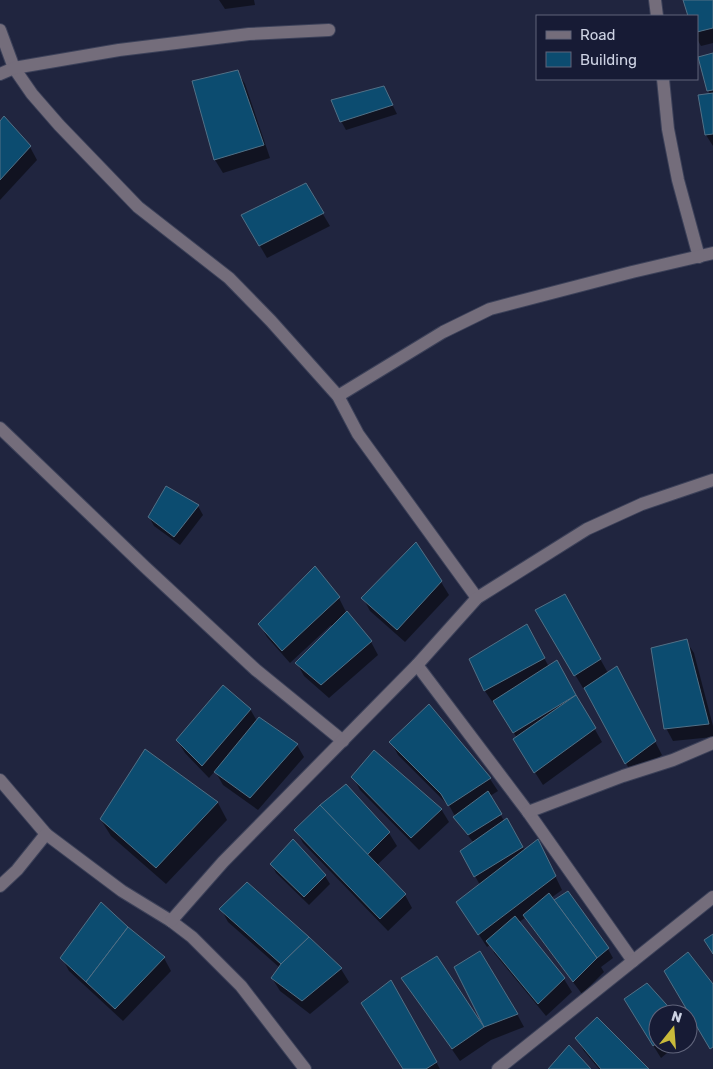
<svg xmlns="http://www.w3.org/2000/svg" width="713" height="1069" font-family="Rubik,sans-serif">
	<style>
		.shadow { fill: #0007 }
		.building { fill: #0c4c70; stroke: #527086 }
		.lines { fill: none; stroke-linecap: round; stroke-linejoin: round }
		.minor-casing { stroke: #3c4159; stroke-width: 14 }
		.minor { stroke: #746d7b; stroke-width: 12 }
	</style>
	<rect width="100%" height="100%" fill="#20253f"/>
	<g class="shadow">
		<path d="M219,0H254L255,5L225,9Z"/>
		<path d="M685,0H713V43L701,46L697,39V16H689Z"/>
		<path d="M713,55V146L706,135L700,96L710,95L699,58Z"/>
		<path d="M237,71L245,84L270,158L223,173L215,160L193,82Z"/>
		<path d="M388,96L397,114L346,130L341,121Z"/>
		<path d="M0,122L30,147L37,160L0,200Z"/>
		<path d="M305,184L330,226L267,258L242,215Z"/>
		<path d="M198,506L203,515L180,545L154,526L149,517Z"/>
		<path d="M315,568L339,598L346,612L371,642L378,655L329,698L304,676L297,663L333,627L331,625L290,663L267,637L260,624Z"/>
		<path d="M441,582L449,595L405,642L370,611L363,598Z"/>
		<path d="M565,596L608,673L624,681L662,755L633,776L585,687L583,688L537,611Z"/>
		<path d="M534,639L549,667L564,674L602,742L543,785L522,752L517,738L495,702L493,703L485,691L471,659Z"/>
		<path d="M686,641L694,653L713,726V737L673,741L666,728Z"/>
		<path d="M429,706L490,779L498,791L490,796L504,821L507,820L525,851L538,841L562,890L551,898L608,949L613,958L601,967L604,972L582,994L532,928L526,917L518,923L564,979L572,992L546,1016L495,954L490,945L487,947L466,915L480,885L461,851L474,843L460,826L450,807L398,755L391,742Z"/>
		<path d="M250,709L257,721L297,745L304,757L258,810L223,785L215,771L209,778L185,753L177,740Z"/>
		<path d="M146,750L218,803L227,820L166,884L111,836L101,820Z"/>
		<path d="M353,777L441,809L449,822L419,850L360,790Z"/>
		<path d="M345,786L389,833L397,846L376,866L405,895L412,908L388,931L303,843L296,830Z"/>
		<path d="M293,841L325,876L330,884L309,905L276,873L272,865Z"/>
		<path d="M247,884L341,969L349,982L310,1014L280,991L272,978L280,968L228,922L221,909Z"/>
		<path d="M437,957L484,1028L485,1027L456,968L517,1014L524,1027L491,1040L460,1061L402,978Z"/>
		<path d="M62,958H164L171,971L123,1021L69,971Z"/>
		<path d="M391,982L440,1069H404Z"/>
		<path d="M633,1013L673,1014H658V1044H678L661,1058Z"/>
		<path d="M576,1038L647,1069H599L584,1051Z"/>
	</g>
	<g class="building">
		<path d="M683,0H713V28L697,32V16H688Z"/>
		<path d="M713,53V90L707,91L698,57Z"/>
		<path d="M238,70L264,145L214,160L192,81Z"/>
		<path d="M384,86L393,105L340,122L331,100Z"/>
		<path d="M713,93V134L705,135L698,95Z"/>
		<path d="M4,116L31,146L0,180V121Z"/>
		<path d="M306,183L324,213L259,246L241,215Z"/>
		<path d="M166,486L199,505L174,537L148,517Z"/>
		<path d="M416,542L442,581L397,630L361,598Z"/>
		<path d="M315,566L340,597L282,651L258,624Z"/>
		<path d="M565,594L601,659L574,676L535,610Z"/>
		<path d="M347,611L372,641L321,685L295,663Z"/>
		<path d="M527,624L545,658L484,691L469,659Z"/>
		<path d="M687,639L709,724L664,729L651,648Z"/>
		<path d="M557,660L576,695L513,733L493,701Z"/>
		<path d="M617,666L656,741L625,764L584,688Z"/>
		<path d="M223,685L251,709L202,766L176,740Z"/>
		<path d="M576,695L596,728L534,773L513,739Z"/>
		<path d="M429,704L491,778L448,806L441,794L389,742Z"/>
		<path d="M259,717L298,744L250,798L214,772Z"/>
		<path d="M145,749L218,802L156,868L100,819Z"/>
		<path d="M374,750L442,809L411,838L351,777Z"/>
		<path d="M346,784L390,832L367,855L320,805Z"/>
		<path d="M488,791L502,814L468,835L453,817Z"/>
		<path d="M320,805L406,894L380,919L294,830Z"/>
		<path d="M507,818L523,847L474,877L460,851Z"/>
		<path d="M293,839L326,875L304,897L270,864Z"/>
		<path d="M538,839L556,876L478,935L456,902Z"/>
		<path d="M247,882L309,937L281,964L219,909Z"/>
		<path d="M568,891L609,948L597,958L554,900Z"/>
		<path d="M549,893L597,958L573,982L523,915Z"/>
		<path d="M101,902L128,927L86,982L60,958Z"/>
		<path d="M515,916L565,978L538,1004L486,941Z"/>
		<path d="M128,927L165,957L115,1009L86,982Z"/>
		<path d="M713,934V954L704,940Z"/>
		<path d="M309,937L342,968L302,1001L271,978L281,964Z"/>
		<path d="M480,951L518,1014L484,1027L454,967Z"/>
		<path d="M688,952L713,984V1047L710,1049L664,971Z"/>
		<path d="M437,956L484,1027L452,1049L401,978Z"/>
		<path d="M391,980L437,1062L426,1069H403L361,1003Z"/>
		<path d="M647,983L675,1014H658V1042L653,1046L624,999Z"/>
		<path d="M597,1017L649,1069H601L575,1038Z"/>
		<path d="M569,1045L591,1069H548Z"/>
	</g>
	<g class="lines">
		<g class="minor-casing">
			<g id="minor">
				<path d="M655,0L657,16"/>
				<path d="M0,30L14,68L32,94L59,125L138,207L229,278L271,321L338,396L358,434L477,598"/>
				<path d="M0,74L14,68L119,50L249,34L329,30"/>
				<path d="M663,79L668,129L678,180L699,257"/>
				<path d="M338,396L443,332L490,309L632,272L713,253"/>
				<path d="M0,428L145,567L256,670L343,741"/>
				<path d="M417,665L528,812L633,961"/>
				<path d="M0,780L46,834"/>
				<path d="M528,812L623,776L673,760L713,743"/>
				<path d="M0,886L17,870L46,834L122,891L171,921L192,937L241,986L305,1069"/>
				<path d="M171,921L223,862L417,665L477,598L587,529L642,504L713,480"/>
				<path d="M498,1069L713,897"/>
			</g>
		</g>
		<use href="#minor" class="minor"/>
	</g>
	<rect x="536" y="15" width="162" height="65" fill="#171b35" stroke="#60647b"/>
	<rect x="546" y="31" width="25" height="8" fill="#746d7b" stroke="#60647b"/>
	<text x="580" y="40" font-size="15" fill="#cdd2e3">Road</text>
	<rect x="546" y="52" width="25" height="15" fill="#0c4c70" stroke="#60647b"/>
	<text x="580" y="65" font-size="15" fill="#cdd2e3">Building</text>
	<g transform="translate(673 1029) rotate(17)"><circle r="24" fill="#171b35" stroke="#60647b"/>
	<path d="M0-4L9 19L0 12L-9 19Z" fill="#c9ba3a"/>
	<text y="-8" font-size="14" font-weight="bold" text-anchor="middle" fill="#cdd2e3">N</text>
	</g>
</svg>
